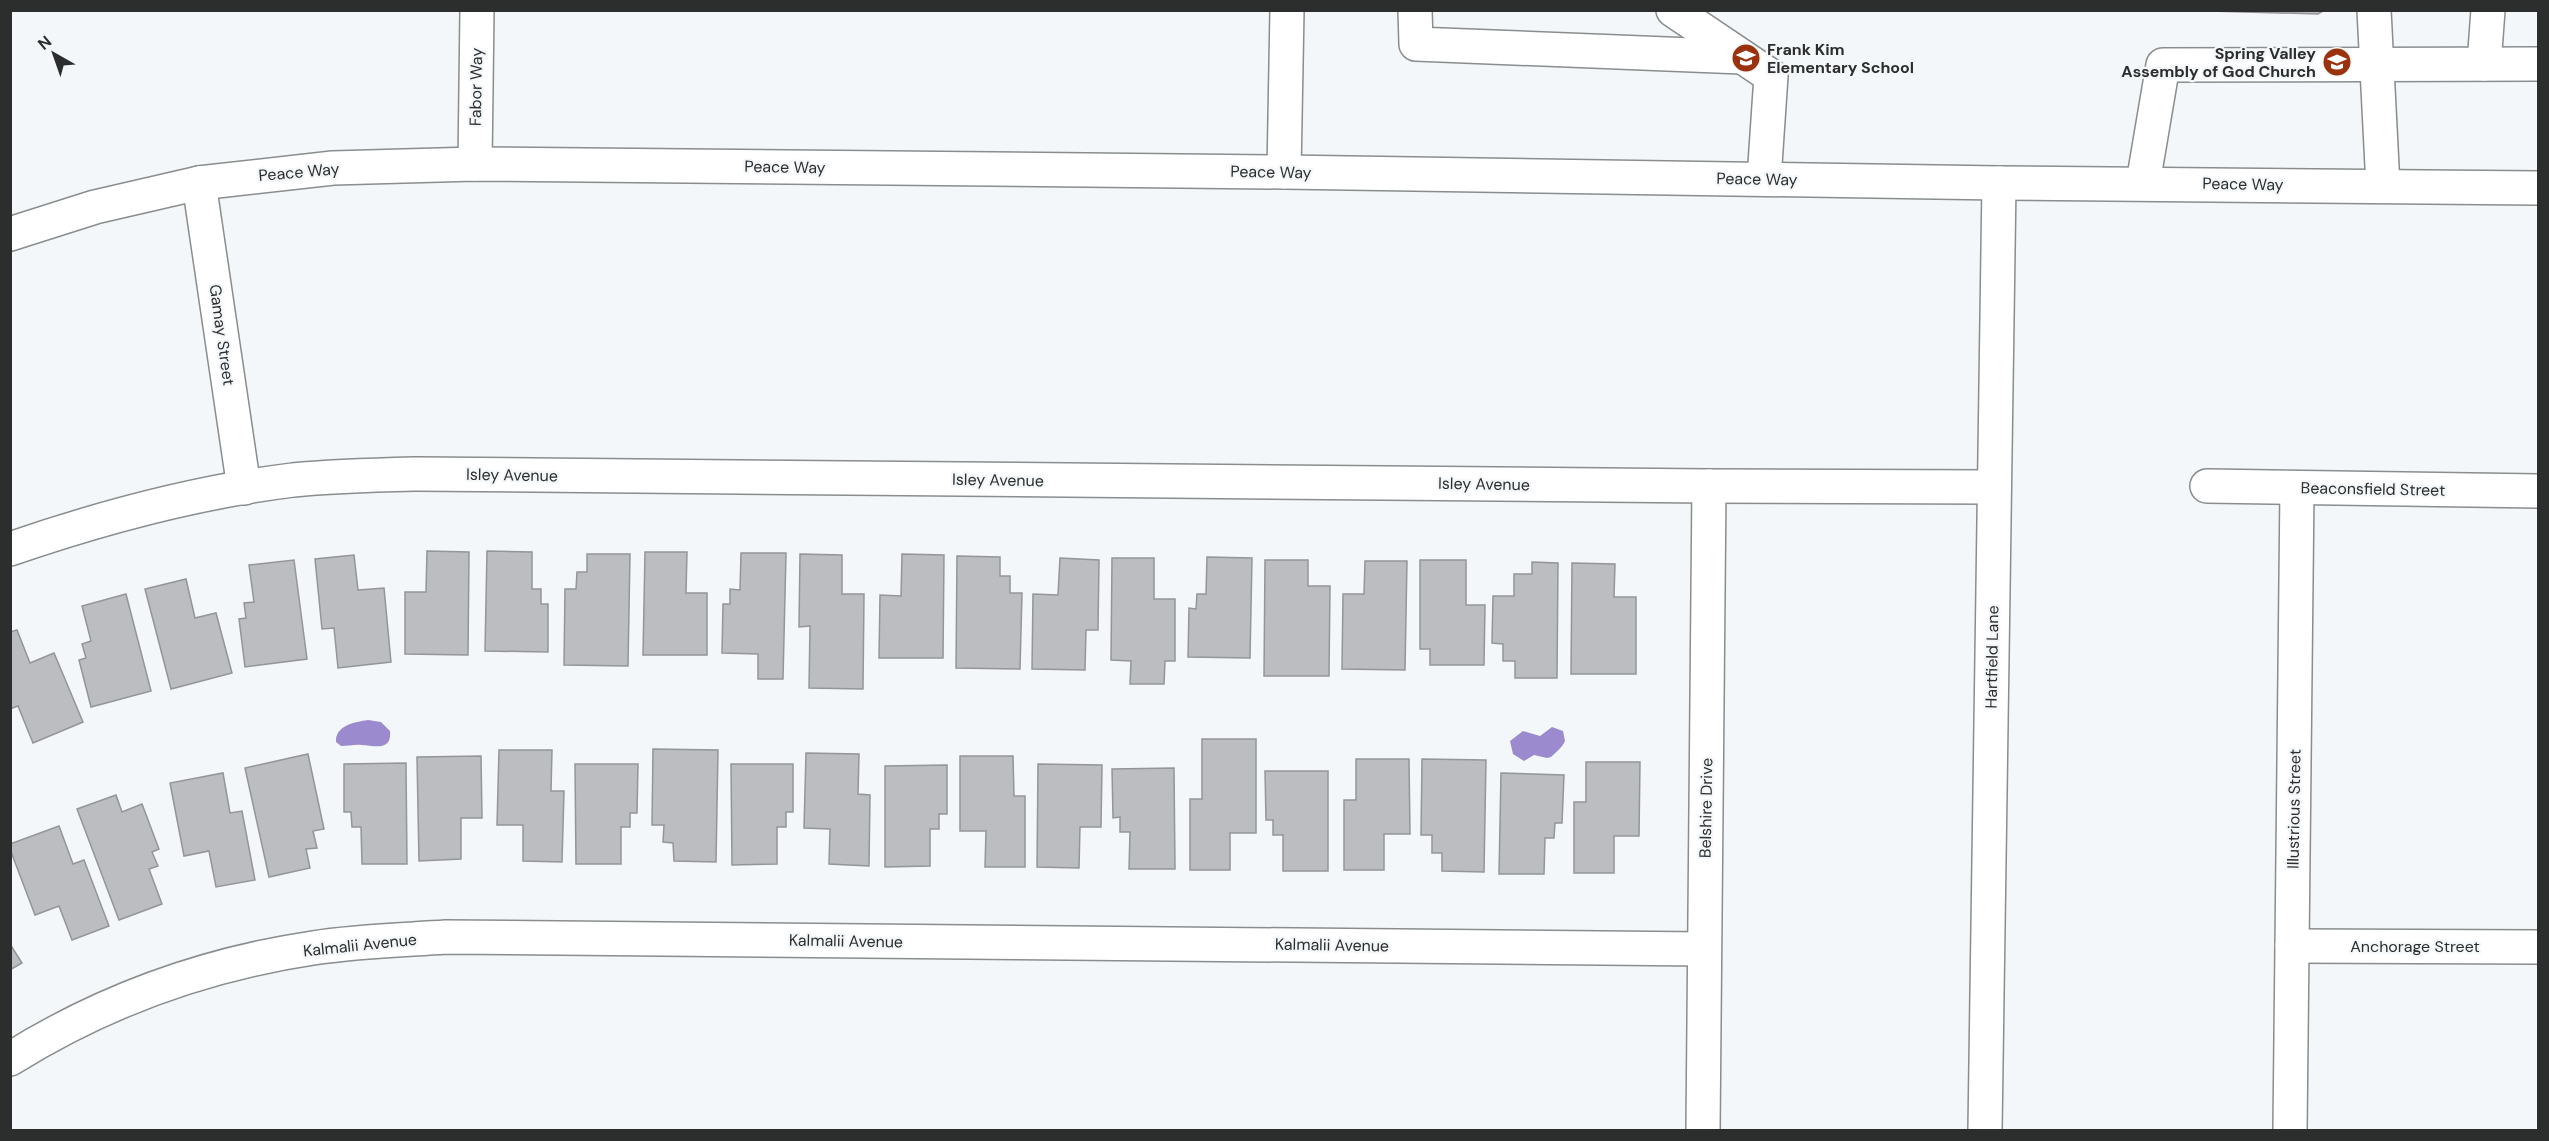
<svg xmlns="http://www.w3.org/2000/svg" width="2549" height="1141" font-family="'DM Sans',sans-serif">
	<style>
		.water { fill: #9c8ace }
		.building { fill: #bcbdc0; stroke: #939598; stroke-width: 1.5 }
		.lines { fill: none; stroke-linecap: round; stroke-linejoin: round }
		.minor-casing { stroke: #898d8e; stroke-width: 36 }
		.minor { stroke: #fff; stroke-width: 33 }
		.labels { text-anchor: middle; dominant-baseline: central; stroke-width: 4.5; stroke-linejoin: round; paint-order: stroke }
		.poi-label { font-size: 16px; font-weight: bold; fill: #2c2e2e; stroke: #f4f7f9; text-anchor: start }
		.street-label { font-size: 16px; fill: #2c2e2e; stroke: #f4f7f9 }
	</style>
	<rect width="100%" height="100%" fill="#f4f7f9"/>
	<g class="water">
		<path d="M368,720L381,722L390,731C392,751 375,746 362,745C355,744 348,746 341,746L336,742C335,726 354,722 368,720Z"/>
		<path d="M1552,727L1563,731L1565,741C1562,748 1556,752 1551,757L1547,758L1534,755L1524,761L1513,754L1510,741L1523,731L1540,736Z"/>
	</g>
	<g class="building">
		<path d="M2174,10H2325L2318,14Z"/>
		<path d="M427,551L469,552L468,655L405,654V592H426Z"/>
		<path d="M487,551L532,552V589H541V604H548V652L485,651Z"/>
		<path d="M645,552H687L686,593H707V655H643Z"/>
		<path d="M741,553H786L783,679H758V654L722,653L723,604H730V589L740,590Z"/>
		<path d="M587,554H630L628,666L564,665L565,589H576L577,572H587Z"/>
		<path d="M800,554L842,555V594H864L863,689L809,688L810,626L799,627Z"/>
		<path d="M902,554L944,555L943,658H879L880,595L901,596Z"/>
		<path d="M354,555L358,590L384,588L391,662L338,668L334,628L322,629L315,559Z"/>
		<path d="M957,556L1000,557V576H1010V593H1022L1020,669L956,668Z"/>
		<path d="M1207,557L1252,558L1250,658L1188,657L1189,608L1196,609L1197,594H1206Z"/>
		<path d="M1060,558L1099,560L1098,630H1086L1085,670L1032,669L1033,594L1058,595Z"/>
		<path d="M1112,558H1154V599H1175V661H1165L1164,684H1130L1131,661L1111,660Z"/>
		<path d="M294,560L307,659L245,667L239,619L246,618L244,603L254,602L249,565Z"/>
		<path d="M1265,560H1308V586H1330L1329,676H1264Z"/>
		<path d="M1420,560H1466V605H1485L1484,665H1430V649H1420Z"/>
		<path d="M1365,561H1407L1405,670L1342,669L1343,594H1364Z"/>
		<path d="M1532,562L1558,563L1557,678H1515V661H1503V644L1492,643L1493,596H1514V574H1532Z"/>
		<path d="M1572,563L1615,564L1614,597H1636V674H1571Z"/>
		<path d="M186,579L195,618L216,613L232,673L171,689L145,589Z"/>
		<path d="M126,594L151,691L91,707L79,660L86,658L82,644L91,641L82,606Z"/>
		<path d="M17,630L30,663L54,653L83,722L33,743L18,706L10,709V632Z"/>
		<path d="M1202,739H1256V833H1230V870H1190V799H1202Z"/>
		<path d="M653,749L718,750L716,862L674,861L673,843L663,842L664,825H652Z"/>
		<path d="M499,750H552L551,791H564L562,862L523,861V825H497Z"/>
		<path d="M806,753L859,754L858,794L870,795L869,866L829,864L830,829L804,828Z"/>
		<path d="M308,754L324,829L313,831L317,848L306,849L310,868L269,877L245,768Z"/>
		<path d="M481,756L482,818H461V859L419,861L417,757Z"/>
		<path d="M960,756H1013L1014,796H1025V867H985L986,831H960Z"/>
		<path d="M1356,759H1409L1410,834H1384V870H1344V800H1356Z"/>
		<path d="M1422,759L1486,760L1484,872L1442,871V853H1432V835H1421Z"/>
		<path d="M1586,762H1640L1639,836H1614V873H1574V802H1586Z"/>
		<path d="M406,763L407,864H362L361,827H352L351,812H344V764Z"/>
		<path d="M575,764H638L637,813H630V827H621V864H576Z"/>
		<path d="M731,764H793V812H786V827H777V864L732,865Z"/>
		<path d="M1038,764L1102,765L1101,827H1080L1079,868L1037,867Z"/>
		<path d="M947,765V814H939V829H930V866L885,867V766Z"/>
		<path d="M1174,768L1175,869H1129L1130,832H1120V817L1113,818L1112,769Z"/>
		<path d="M1265,771H1328V871H1283V835H1273V820H1266Z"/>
		<path d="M223,773L230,813L242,811L255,880L216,887L209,851L184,856L170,783Z"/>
		<path d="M1501,773L1564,775L1562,823H1555L1554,838H1545L1544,874H1499Z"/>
		<path d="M116,795L122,812L142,804L159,849L152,852L158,866L149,869L162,904L119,920L77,809Z"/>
		<path d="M59,826L73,864L84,860L109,926L72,940L59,906L35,915L10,849V844Z"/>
		<path d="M10,944L22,963L10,970Z"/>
	</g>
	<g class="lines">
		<g class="minor-casing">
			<g id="minor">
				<path d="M1415,10L1416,44L1742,57"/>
				<path d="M1673,10L1771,76L1764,179"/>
				<path d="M2374,10L2383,186"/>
				<path d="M2484,64L2488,10"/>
				<path d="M475,164L477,10"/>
				<path d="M1284,172L1287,10"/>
				<path d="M199,183L244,488"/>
				<path d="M2143,183L2163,65L2538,64"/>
				<path d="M10,234L95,207L199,183L333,168L475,164L1284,172L1999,183L2538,188"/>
				<path d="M2207,486L2538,491"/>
				<path d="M10,549C103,517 196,492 293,480C333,476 375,475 416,474L1709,486L1994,487"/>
				<path d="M2292,946L2538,947"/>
				<path d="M10,1059C103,1001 206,964 313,948C357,941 401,940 446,937L1704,949"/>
				<path d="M1703,1130L1709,486"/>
				<path d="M1985,1130L1999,183"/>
				<path d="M2290,1130L2297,488"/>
			</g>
		</g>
		<use href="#minor" class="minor"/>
	</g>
	<defs>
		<g id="school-disc" transform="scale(1.5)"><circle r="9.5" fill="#99320d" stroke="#f4f7f9"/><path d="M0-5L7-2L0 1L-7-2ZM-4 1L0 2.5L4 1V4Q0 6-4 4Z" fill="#fff"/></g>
	</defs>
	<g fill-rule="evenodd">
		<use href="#school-disc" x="1746" y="58"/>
		<use href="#school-disc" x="2337" y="62"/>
	</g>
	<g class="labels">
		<g class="poi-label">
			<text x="1767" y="49">Frank Kim<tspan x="1767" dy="18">Elementary School</tspan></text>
			<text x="2316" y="53" text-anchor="end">Spring Valley<tspan x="2316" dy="18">Assembly of God Church</tspan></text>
		</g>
		<g class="street-label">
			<text transform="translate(476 87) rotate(-89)">Fabor Way</text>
			<text transform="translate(785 167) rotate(1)">Peace Way</text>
			<text transform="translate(299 172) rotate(-5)">Peace Way</text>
			<text transform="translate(1271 172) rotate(1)">Peace Way</text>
			<text transform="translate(1757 179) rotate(1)">Peace Way</text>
			<text transform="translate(2243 184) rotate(1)">Peace Way</text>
			<text transform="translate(222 335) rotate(82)">Gamay Street</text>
			<text transform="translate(512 475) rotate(1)">Isley Avenue</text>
			<text transform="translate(998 480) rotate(1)">Isley Avenue</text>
			<text transform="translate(1484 484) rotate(1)">Isley Avenue</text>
			<text transform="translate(2373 489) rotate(1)">Beaconsfield Street</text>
			<text transform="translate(1992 657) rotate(-89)">Hartfield Lane</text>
			<text transform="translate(1706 808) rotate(-89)">Belshire Drive</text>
			<text transform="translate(2294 809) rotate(-89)">Illustrious Street</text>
			<text transform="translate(846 941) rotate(1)">Kalmalii Avenue</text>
			<text transform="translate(360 945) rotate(-6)">Kalmalii Avenue</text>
			<text transform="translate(1332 945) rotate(1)">Kalmalii Avenue</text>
			<text x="2415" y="946">Anchorage Street</text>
		</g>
	</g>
	<rect width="2549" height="1141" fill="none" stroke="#2c2e2e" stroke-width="24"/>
	<g transform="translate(54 54) rotate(320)" stroke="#f4f7f9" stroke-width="4.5" paint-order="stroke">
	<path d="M0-4.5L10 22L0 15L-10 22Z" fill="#2c2e2e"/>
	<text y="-9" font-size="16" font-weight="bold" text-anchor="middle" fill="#2c2e2e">N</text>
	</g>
</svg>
